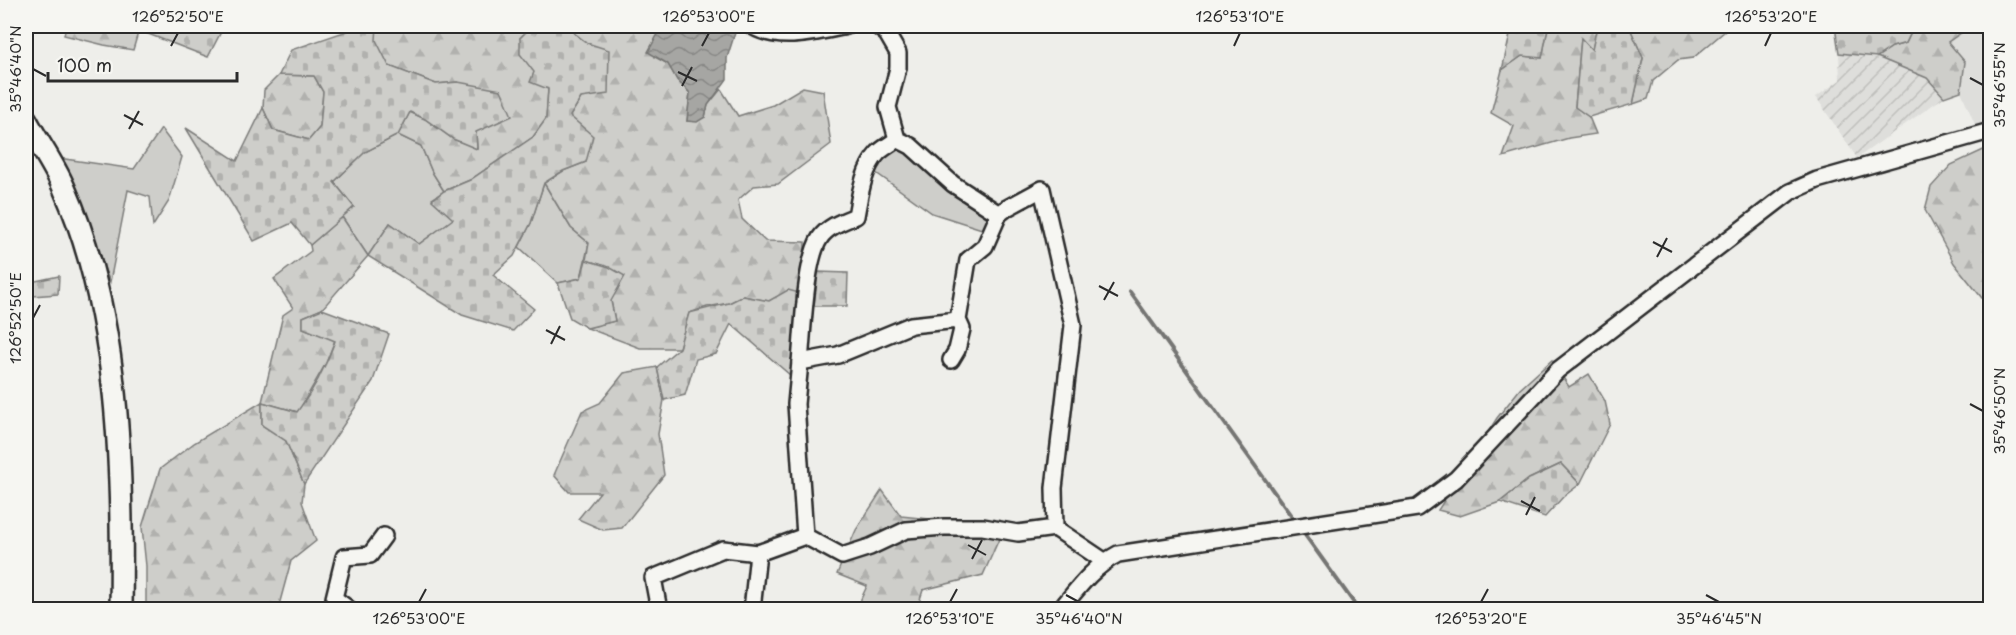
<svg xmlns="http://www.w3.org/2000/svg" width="2016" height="635" font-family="'Playpen Sans',sans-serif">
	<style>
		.built { fill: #dededb }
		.industrial { fill: url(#industrial-furrows) }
		.grass { fill: #cececa; stroke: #7c7c7a; stroke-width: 1.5 }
		.forest { fill: url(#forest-firs); stroke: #7c7c7a; stroke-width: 1.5 }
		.cemetery { fill: url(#cemetery-stones); stroke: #7c7c7a; stroke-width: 1.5 }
		.water { fill: url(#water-waves); stroke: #757573; stroke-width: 1.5 }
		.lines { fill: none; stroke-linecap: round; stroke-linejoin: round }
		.stream { stroke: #757573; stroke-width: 4 }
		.street-casing { stroke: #2b2b2b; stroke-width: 20 }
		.secondary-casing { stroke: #2b2b2b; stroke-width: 26 }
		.street { stroke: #f6f6f2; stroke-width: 15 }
		.secondary { stroke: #f6f6f2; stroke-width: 21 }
		.ticks { fill: none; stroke: #2b2b2b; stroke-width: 2 }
		.neatline { fill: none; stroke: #2b2b2b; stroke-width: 2 }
		.ticks-label { font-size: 15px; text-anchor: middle; fill: #2b2b2b }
	</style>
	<defs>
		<pattern id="industrial-furrows" width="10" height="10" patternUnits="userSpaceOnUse" patternTransform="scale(1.5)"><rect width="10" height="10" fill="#dededb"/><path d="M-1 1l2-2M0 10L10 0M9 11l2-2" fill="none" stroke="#bfbfbc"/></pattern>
		<pattern id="forest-firs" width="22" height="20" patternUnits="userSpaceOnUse" patternTransform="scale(1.5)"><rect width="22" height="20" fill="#cececa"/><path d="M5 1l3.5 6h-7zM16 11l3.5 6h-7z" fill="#b1b1ae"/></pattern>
		<pattern id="cemetery-stones" width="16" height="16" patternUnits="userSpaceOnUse" patternTransform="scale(1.5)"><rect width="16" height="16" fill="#cececa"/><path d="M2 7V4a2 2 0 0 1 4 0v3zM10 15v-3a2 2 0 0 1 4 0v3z" fill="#b1b1ae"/></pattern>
		<pattern id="water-waves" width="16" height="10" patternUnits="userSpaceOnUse" patternTransform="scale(1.5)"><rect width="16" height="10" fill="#a6a6a3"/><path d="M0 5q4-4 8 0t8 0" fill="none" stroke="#878785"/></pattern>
	</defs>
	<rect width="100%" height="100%" fill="#eeeeea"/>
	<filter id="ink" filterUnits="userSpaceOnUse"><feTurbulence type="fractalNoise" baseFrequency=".0167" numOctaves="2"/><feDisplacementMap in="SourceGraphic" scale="12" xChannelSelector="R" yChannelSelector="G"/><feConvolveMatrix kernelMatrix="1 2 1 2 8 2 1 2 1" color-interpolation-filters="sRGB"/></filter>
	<g filter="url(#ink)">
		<path class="built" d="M1971,26H1990V125L1976,127L1961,91L1965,62L1948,42Z"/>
		<path class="industrial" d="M1839,53L1877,57L1927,78L1944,97L1857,158L1816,97L1840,80Z"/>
		<g class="grass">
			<path d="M161,129L182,157L169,201L153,226L150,197L128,190L110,282L58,158L134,169Z"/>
			<path d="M901,133L990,203L985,230L932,213L861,162Z"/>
			<path d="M398,135L421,146L432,172L444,191L432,199L454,219L419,244L390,223L368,256L342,217L354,207L334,182L365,152Z"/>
			<path d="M544,183L571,228L589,243L581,278L558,283L519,247L531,223Z"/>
		</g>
		<g class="forest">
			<path d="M66,26H140L133,50L104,45L64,35Z"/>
			<path d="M377,26H532L520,38L548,89L546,119L533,137L470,180L444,191L432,172L421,146L398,135L410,112L425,119L453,139L477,148L476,132L458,82L436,84L389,66L375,40Z"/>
			<path d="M574,26H660L655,57L668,64L677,80L690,93L687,121L705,117L708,105L721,89L738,116L773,105L803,87L823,91L831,144L778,184L754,186L738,200L742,219L765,241L805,242L803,294L788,291L769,301L743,296L729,303L707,307L689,313L679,348H640L587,328L615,321L611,301L609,267L586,260L589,243L571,228L544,183L563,171L586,162L570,116L581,98L587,43L574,33Z"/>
			<path d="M1550,26H1597L1592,51L1581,39L1575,107L1589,117L1596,134L1569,138L1503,157L1514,126L1491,113L1502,70L1522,56L1542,58L1548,28Z"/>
			<path d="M1629,26H1731L1693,58L1678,60L1653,81L1648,99L1633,104L1643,58Z"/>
			<path d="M1914,26H1971L1948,42L1965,62L1961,91L1944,97L1927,78L1877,57L1892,47L1906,43Z"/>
			<path d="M279,75L314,76L323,92L320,127L309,140L273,130L263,108L264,90Z"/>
			<path d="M1990,147V308L1954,263L1925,210L1931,187L1951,165Z"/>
			<path d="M342,217L368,256L322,309L303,317V328L335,340L326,363L298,412L262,402V425L286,441L304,484L302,502L316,541L291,561L278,609H146V566L142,527L160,469L194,443L262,402L283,315L293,308L274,279L311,251L310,245Z"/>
			<path d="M1552,360L1569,387L1589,374L1605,401L1610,424L1580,484L1561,464L1529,479L1500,502L1460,516L1438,510L1497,418L1520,389Z"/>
			<path d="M657,367L664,400L658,434L664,475L622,528L603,530L578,519L600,492H569L554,475L582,411L600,403L624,373Z"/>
			<path d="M882,490L901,516L949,521L999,539L983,575L923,590L917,609H860L861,599L867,586L837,574L856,530Z"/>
		</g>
		<g class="cemetery">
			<path d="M140,26H224L208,57L138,30Z"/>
			<path d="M349,26H377L376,40L389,66L436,84L458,82L501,90L512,116L476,132L477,149L453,139L425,119L410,112L398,135L365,152L334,182L354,207L310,245L292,223L254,241L186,128L237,161L263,108L273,130L309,140L320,127L323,92L314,76L279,75L291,50L347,31Z"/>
			<path d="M532,26H574V33L587,43L609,50L608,94L581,98L570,116L593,136L586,162L563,171L544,183L531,223L514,256L493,275L534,309L513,331L462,315L368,256L390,223L419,244L453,219L432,200L444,191L470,180L533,137L546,119L548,89L530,82L534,72L520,54V38Z"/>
			<path d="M1512,26H1550L1548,28L1542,58L1522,56L1502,70Z"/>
			<path d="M1597,26H1629L1643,58L1633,104L1589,117L1575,107L1581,38L1592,50Z"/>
			<path d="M1835,26H1914L1906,43L1892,47L1877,57L1839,53Z"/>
			<path d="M586,260L609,267L625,276L611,301L615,321L587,328L570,318L558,283L581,278Z"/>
			<path d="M818,272L848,273L847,306H814Z"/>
			<path d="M59,276L58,294L32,296L26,300V283Z"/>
			<path d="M788,290L803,294L790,375L731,324L716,354L696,359L685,395L664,400L657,367L679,348L689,313L729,303L743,296L769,301Z"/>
			<path d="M322,309L389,334L373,381L304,484L286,441L262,425V402L297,412C314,390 326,366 335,341L303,328V317Z"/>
			<path d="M1561,464L1580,484L1563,497L1545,517L1500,502L1529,479Z"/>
		</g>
		<path class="water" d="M660,26H729L735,33L727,58V79L708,105L705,117L697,122L687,121L690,93L677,80L668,64L648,52L659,32Z"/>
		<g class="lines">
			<g class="stream">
				<path d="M1130,292L1292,517"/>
				<path d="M1305,535L1359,610"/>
			</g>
			<g class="street-casing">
				<g id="street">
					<path d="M752,26C780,43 817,32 847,26"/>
					<path d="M877,26L887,34L898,53V68L888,107L897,139L911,146L953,184L999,214"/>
					<path d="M951,360L957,350L962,329L958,320L968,260L985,246L999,214L1007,208L1042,189L1073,325L1054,488L1055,528L1104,561"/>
					<path d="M800,362C803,332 805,260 820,238C828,226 844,221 856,216C860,195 863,169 878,153C883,148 891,144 897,139"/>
					<path d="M805,536L796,404L800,362L838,355L911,325L958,320"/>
					<path d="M350,610L334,598L344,557L370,555L384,536"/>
					<path d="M659,610L653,578L723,549L758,553"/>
					<path d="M752,610L758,553L805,536L842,556L870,547L906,530L944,527H983L1018,533L1055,528"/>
					<path d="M1060,610C1078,588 1093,567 1118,554L1417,508L1456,479L1558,370L1790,192L1817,180L1990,131"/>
				</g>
			</g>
			<g class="secondary-casing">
				<path id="secondary" d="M26,120C38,143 54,164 64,188C120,314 123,473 121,610"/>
			</g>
			<use href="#street" class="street"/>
			<use href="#secondary" class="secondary"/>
		</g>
	</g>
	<path class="ticks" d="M171,46L178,33M702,46L709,33M1234,46L1240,33M1765,46L1771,33M33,69L46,76M678,72L697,81M1970,78L1983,85M682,86L692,67M124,115L143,125M129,129L139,111M1653,242L1672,252M1657,257L1667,238M1099,286L1118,296M1104,300L1114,282M33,318L40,305M546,330L565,340M551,344L560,326M1970,404L1983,411M1521,501L1540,511M1526,515L1535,497M968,545L986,555M972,559L982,540M1066,595L1079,602M1706,595L1719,602M419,602L426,589M950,602L957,589M1481,602L1488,589"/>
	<rect width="2016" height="635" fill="none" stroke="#f6f6f2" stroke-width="66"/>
	<path d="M48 72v9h189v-9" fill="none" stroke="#2b2b2b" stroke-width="3"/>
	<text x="57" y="72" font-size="18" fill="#2b2b2b" stroke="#f6f6f2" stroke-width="4.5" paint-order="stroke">100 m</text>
	<rect x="33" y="33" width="1950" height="569" class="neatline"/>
	<g class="ticks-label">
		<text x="178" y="22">126°52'50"E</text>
		<text x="709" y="22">126°53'00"E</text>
		<text x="1240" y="22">126°53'10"E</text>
		<text x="1771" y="22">126°53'20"E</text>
		<text transform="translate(16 69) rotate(-90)" y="5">35°46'40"N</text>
		<text transform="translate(2000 85) rotate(-90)" y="5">35°46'55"N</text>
		<text transform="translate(16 318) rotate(-90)" y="5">126°52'50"E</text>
		<text transform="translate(2000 411) rotate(-90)" y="5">35°46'50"N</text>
		<text x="419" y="624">126°53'00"E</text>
		<text x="950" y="624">126°53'10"E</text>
		<text x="1079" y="624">35°46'40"N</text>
		<text x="1481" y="624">126°53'20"E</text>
		<text x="1719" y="624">35°46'45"N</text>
	</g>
</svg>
